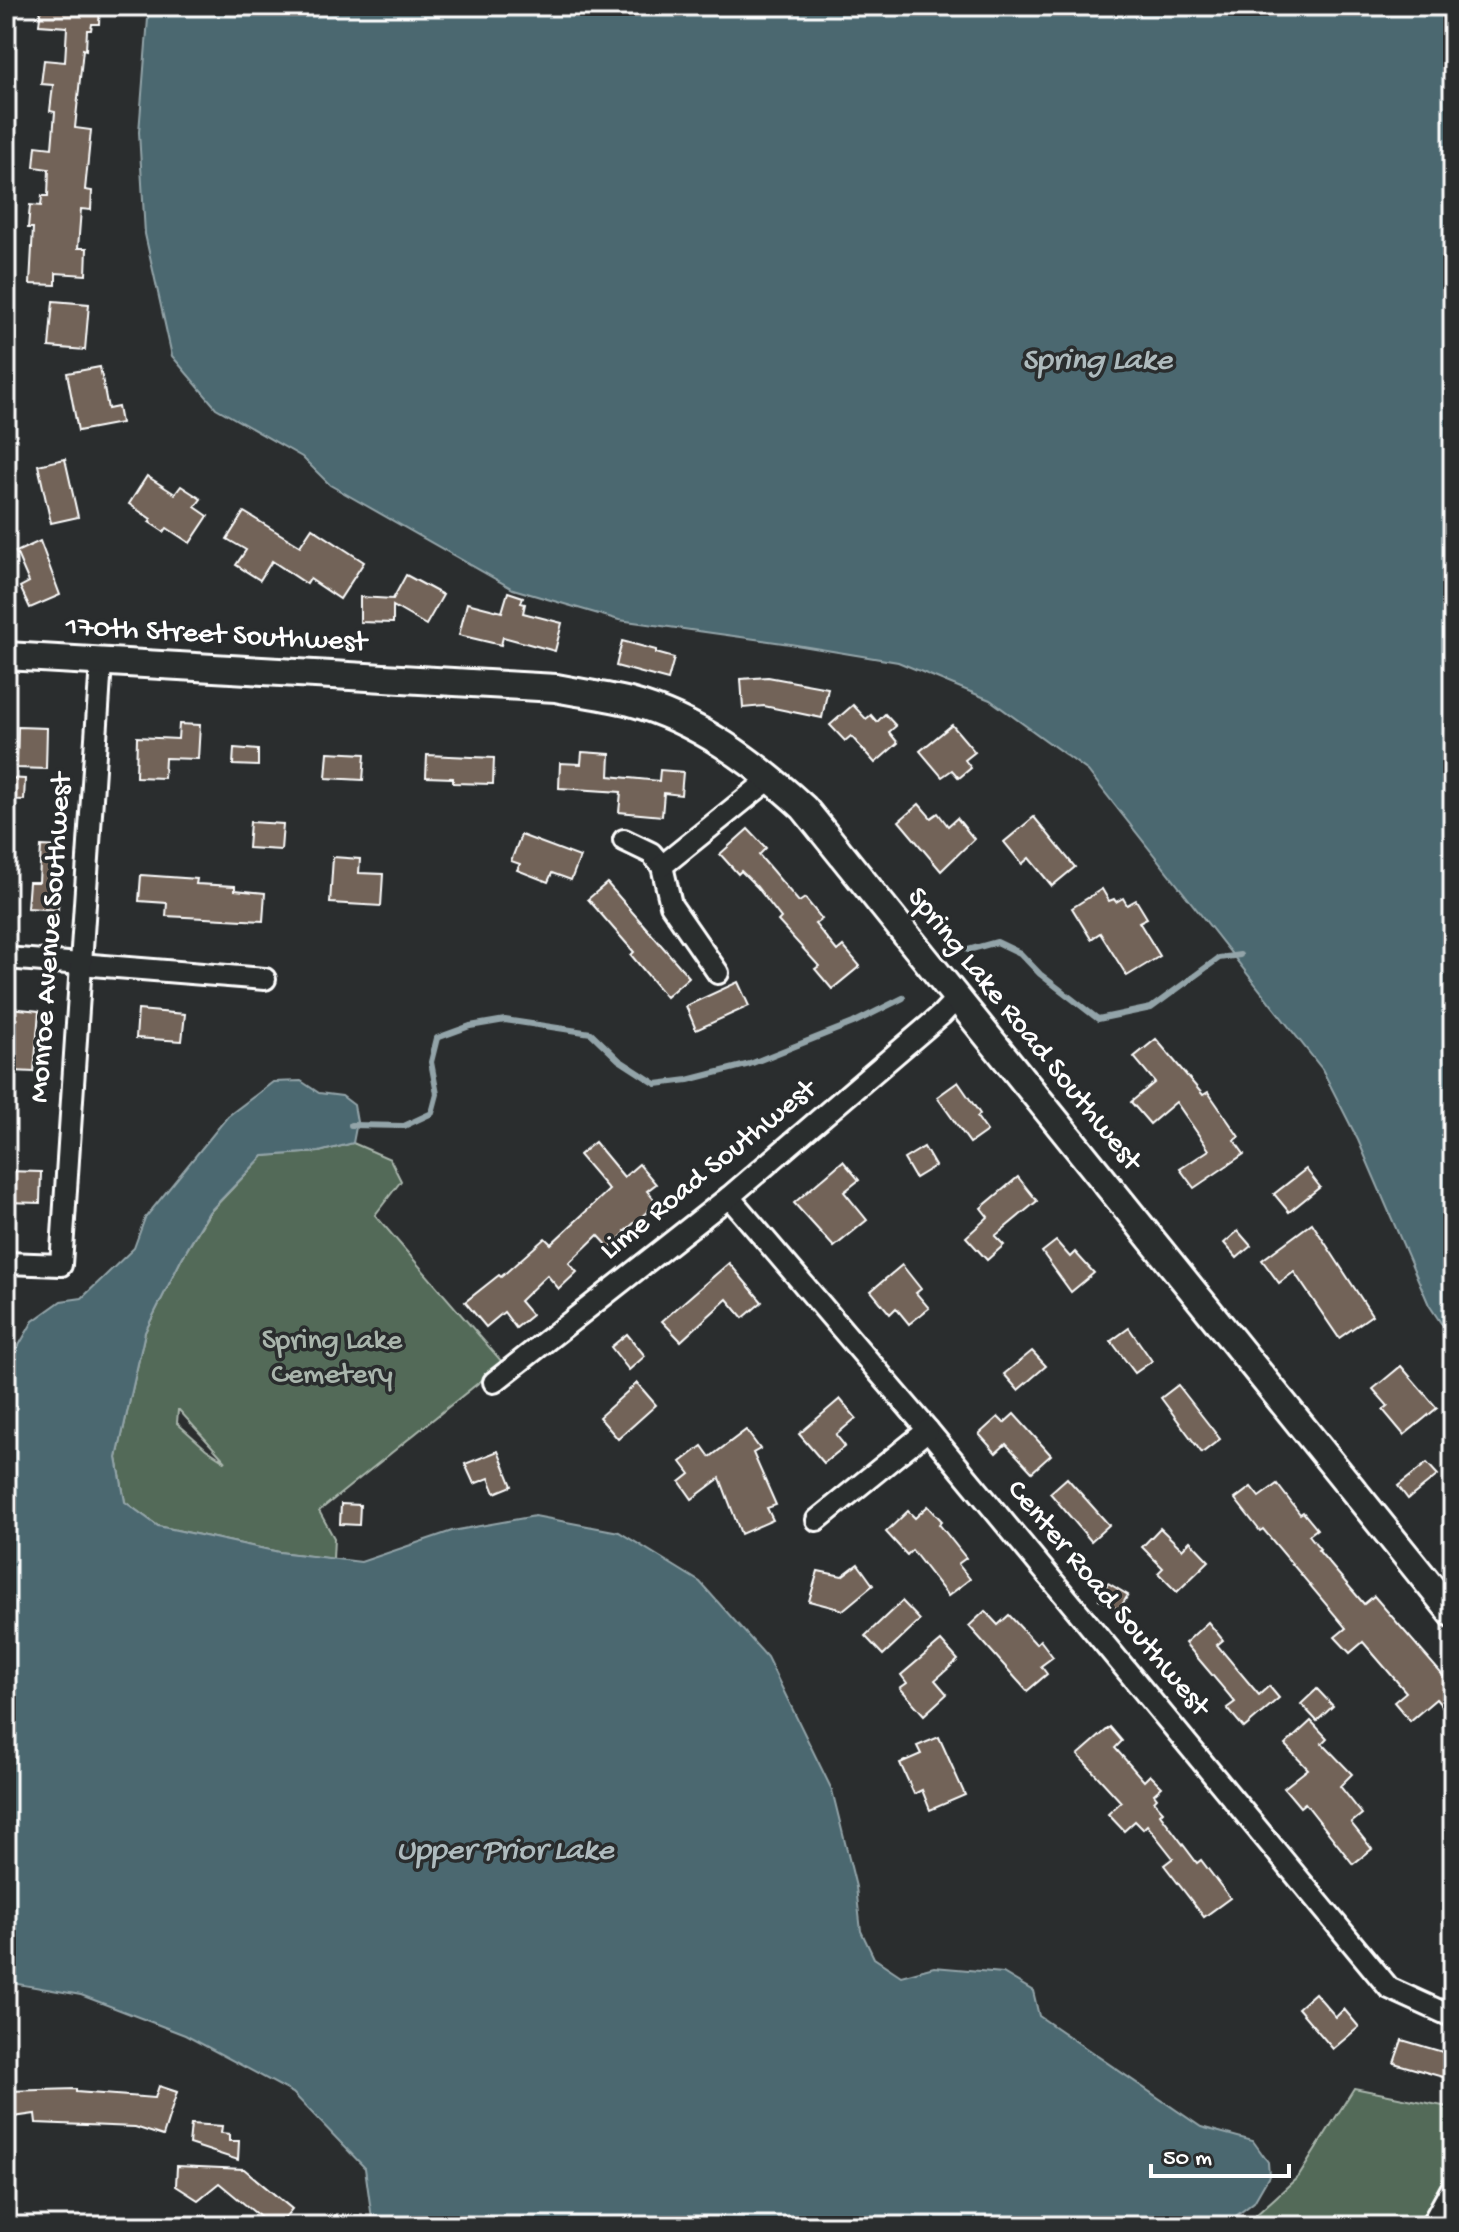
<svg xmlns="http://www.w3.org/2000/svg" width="1459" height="2232" font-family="'Gochi Hand',sans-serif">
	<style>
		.green { fill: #536b58; stroke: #a9b5ac; stroke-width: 2; fill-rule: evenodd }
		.water { fill: #4b686f; stroke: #93a4a9; stroke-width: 2 }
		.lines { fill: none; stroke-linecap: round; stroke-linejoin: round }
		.stream { stroke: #93a4a9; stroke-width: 6 }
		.building { fill: #726458; stroke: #fff; stroke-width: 2 }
		.minor-casing { stroke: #fff; stroke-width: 26 }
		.tertiary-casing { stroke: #fff; stroke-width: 32 }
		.minor { stroke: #2a2d2e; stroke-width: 20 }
		.tertiary { stroke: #2a2d2e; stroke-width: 26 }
		.labels { text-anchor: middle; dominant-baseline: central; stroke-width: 7; stroke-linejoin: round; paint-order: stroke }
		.street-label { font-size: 30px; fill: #fff; stroke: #2a2d2e }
		.park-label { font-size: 30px; fill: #a9b5ac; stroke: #2a2d2e }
		.water-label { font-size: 32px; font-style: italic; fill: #aebbbe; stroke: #2a2d2e }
	</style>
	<rect width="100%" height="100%" fill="#2a2d2e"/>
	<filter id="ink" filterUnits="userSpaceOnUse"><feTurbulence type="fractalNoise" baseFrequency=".0125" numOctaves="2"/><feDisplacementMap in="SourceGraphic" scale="16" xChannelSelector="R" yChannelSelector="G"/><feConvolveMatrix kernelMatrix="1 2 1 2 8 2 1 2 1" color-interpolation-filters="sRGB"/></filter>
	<g filter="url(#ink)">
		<g class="green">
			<path d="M353,1143L390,1159L401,1181L375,1215L503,1363L319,1511L334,1538L333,1559L279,1552L158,1526L125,1502L117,1458L145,1332L182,1258L210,1212L263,1156L319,1152ZM178,1410H179L226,1462L206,1449L177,1423Z"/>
			<path d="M1354,2088L1453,2108V2226H1244L1299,2176Z"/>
		</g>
		<g class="water">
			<path d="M149,6H1453V1341L1429,1305L1358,1140L1322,1069L1088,771L990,700L898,662L790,644L619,620L513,589L330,485L302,457L216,408L172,356L145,234L139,132Z"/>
			<path d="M301,1081L319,1093L342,1096L354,1105L357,1122L353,1143L319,1152L263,1156L209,1212L182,1258L145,1332L117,1458L125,1502L158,1526L279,1552L361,1562L452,1531L535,1516L619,1532L700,1582L767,1657L832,1790L856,1887L861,1931L874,1958L901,1976L934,1967L1003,1973L1033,1991L1039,2016L1201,2127L1253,2141L1268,2162L1269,2176L1254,2202L1223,2226H373L365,2168L293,2093L185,2035L81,1995L6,1982V1368L33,1321L61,1301L82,1298L134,1248L145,1218L228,1116L273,1082Z"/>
		</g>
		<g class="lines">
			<g class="stream">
				<path d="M968,950L997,942L1020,953L1040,974L1098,1019L1151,1008L1219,958L1240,955"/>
				<path d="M351,1125L404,1126L432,1113L437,1094L431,1062L437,1038L470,1026L505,1020L591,1033L619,1060L656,1084L688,1080L750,1064L853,1023L903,998"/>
			</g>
		</g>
		<g class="building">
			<path d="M41,6H100L99,24H92L91,30H87L86,50L83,49L75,128L91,130L85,190L92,191L91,210L81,209L78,248H87L86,275L56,273V285L30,284L33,228H28L30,205L41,206L42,196H48L49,169L34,167L36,146L52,148L55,112L50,111L53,85L41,84L44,60L65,62L67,27L39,25Z"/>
			<path d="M53,301L89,304L85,350L49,347Z"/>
			<path d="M100,367L108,409L118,407L121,423L78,431L67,373Z"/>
			<path d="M65,459L78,517L51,523L38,465Z"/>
			<path d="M147,476L175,494L181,486L201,499L195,507L208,516L190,543L167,528L164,532L149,522L151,519L129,504Z"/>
			<path d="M244,512L300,546L312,528L364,562L340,599L310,579L307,584L272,561L260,580L236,565L246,550L227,539Z"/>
			<path d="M40,541L60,595L30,608L20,587L29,582L16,552Z"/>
			<path d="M406,575L443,595L426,625L393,606V623L360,622V597L393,599Z"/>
			<path d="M508,592L523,597L521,603L525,604L523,613L562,623L555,651L503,637L501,645L459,635L467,603L502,612Z"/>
			<path d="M622,641L656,650V653L674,658L668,680L616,666Z"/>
			<path d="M768,677L828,688L822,718L764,706L743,708L741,679Z"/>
			<path d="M853,705L866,719L871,715L877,722L885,714L896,726L889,732L898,743L875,763L851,736L845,741L830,725Z"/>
			<path d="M179,724L200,725L198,759L165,758L164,778L136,777L137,737L178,739Z"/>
			<path d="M952,725L975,752L965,760L971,768L959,778L952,770L942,777L920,751Z"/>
			<path d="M18,727L47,728L46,769L17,768Z"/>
			<path d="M234,748L258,750V766L233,765Z"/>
			<path d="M328,752L365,754L363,780L326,778Z"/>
			<path d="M582,752L610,754L609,776L659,781L660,770L683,772L681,795L664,793L662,816L619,812L621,792L559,788L560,763L581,764Z"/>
			<path d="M427,755L494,758L493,784L453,783V778L426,777Z"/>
			<path d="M6,778L25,779L24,800L6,799Z"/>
			<path d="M919,804L931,818L938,813L948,826L957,818L974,839L941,871L899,821Z"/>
			<path d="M1034,817L1075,867L1052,886L1029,858L1022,864L1004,842Z"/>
			<path d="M250,822L283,824L281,850L248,848Z"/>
			<path d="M748,829L766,848L759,855L799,902L805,898L822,919L815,924L837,951L843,946L860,966L832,989L815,969L819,966L778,921L781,918L757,887L741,871L738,874L720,854Z"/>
			<path d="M521,835L580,857L571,880L552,873L548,882L517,870L520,864L511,861Z"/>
			<path d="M41,846L62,847L58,910L27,908L29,882H39Z"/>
			<path d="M333,857L360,859L359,873L383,874L381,906L330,903Z"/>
			<path d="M141,875L197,879L196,884L235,886V890L265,893L263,921L166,916L167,903L139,901Z"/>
			<path d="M607,883L689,977L666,997L631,955L634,952L588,899Z"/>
			<path d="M1102,889L1109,901L1114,899L1116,902L1123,898L1127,905L1136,900L1147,918L1139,922L1160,956L1127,976L1100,933L1091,939L1072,908Z"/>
			<path d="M738,982L749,1006L696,1030L686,1006Z"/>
			<path d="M10,1008L39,1011L34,1072L13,1071L14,1055H6V1025L9,1026Z"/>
			<path d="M138,1010L185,1014L182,1041L136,1038Z"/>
			<path d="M1156,1039L1203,1095L1208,1092L1239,1137L1234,1140L1244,1154L1194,1188L1180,1169L1209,1150L1176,1102L1150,1124L1131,1102L1155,1082L1134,1057Z"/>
			<path d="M958,1082L980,1114L977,1117L987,1131L970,1143L937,1097Z"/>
			<path d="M595,1142L624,1177L639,1164L656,1184L647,1191L657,1203L625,1231L626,1232L610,1248L598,1235L569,1263L577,1272L559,1289L547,1275L520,1301L532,1315L516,1328L504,1312L486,1327L465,1302L499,1275L501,1277L545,1238L551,1244L609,1190L579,1155Z"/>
			<path d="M924,1147L935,1166L915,1178L904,1159Z"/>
			<path d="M843,1161L859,1180L844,1192L867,1220L834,1247L794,1203Z"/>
			<path d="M1306,1169L1320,1187L1289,1212L1274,1194Z"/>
			<path d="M6,1171L41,1172L40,1203L6,1202Z"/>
			<path d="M1018,1177L1037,1201L995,1236L1004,1245L987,1260L966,1237L988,1217L981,1208Z"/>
			<path d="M1312,1223L1372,1315L1339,1338L1294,1272L1279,1283L1262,1260Z"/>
			<path d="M1238,1231L1251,1246L1237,1258L1224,1243Z"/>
			<path d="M1056,1241L1070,1257L1075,1252L1094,1273L1071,1292L1042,1252Z"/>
			<path d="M729,1263L762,1302L743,1318L727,1299L681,1341L662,1321Z"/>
			<path d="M902,1265L921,1289L916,1293L929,1308L909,1324L896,1308L890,1314L871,1291Z"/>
			<path d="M1129,1328L1152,1361L1135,1373L1111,1341Z"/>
			<path d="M627,1334L645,1356L629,1370L611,1347Z"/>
			<path d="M1032,1351L1046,1366L1018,1390L1004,1374Z"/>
			<path d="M1401,1366L1437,1408L1404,1435L1383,1410L1388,1406L1373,1389Z"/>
			<path d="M637,1383L656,1405L618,1439L599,1417Z"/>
			<path d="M1178,1385L1220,1439L1202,1453L1161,1398Z"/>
			<path d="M840,1399L856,1418L836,1435L845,1446L824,1463L799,1434Z"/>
			<path d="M1014,1414L1051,1455L1032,1472L1006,1444L996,1453L979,1434L998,1417L1004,1423Z"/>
			<path d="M746,1430L760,1449L753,1453L776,1505L767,1508L773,1520L741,1534L720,1478L692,1499L680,1482L690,1474L681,1462L702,1446L710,1457Z"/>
			<path d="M498,1451L512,1486L495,1493L489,1478L474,1484L465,1464Z"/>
			<path d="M1427,1463L1438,1475L1408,1499L1398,1486Z"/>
			<path d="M1067,1478L1109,1525L1091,1541L1050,1493Z"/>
			<path d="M1277,1484L1300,1514L1303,1512L1317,1529L1309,1535L1320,1549L1318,1550L1364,1604L1374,1596L1453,1687V1719L1436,1699L1410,1721L1394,1702L1406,1692L1363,1642L1350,1653L1335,1637L1346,1628L1263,1529L1260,1531L1235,1499L1251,1487L1259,1497Z"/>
			<path d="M341,1504L360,1505L359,1525L340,1524Z"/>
			<path d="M928,1506L942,1521L939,1524L966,1558L958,1564L970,1579L948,1596L912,1550L907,1555L886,1532L908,1511L915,1518Z"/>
			<path d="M1160,1528L1182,1549L1190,1541L1209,1561L1177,1592L1158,1573L1163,1568L1142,1547Z"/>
			<path d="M858,1564L873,1585L843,1610L809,1601L818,1571L842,1576Z"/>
			<path d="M1108,1583L1128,1595L1119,1610L1099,1599Z"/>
			<path d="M902,1601L920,1620L883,1655L865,1636Z"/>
			<path d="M985,1611L998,1625L1009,1615L1036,1644L1040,1640L1053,1657L1041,1666L1047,1674L1027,1691L969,1626Z"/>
			<path d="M1208,1622L1223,1640L1217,1645L1259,1695L1269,1686L1279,1698L1244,1728L1227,1708L1235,1702L1185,1643Z"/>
			<path d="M941,1641L958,1660L935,1680L947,1694L924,1715L900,1688L907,1683L901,1675Z"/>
			<path d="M1317,1689L1333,1706L1317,1721L1301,1704Z"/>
			<path d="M1311,1721L1327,1738L1322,1743L1352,1774L1340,1786L1362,1814L1351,1823L1372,1849L1353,1864L1305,1803L1300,1807L1284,1788L1308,1769L1285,1745Z"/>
			<path d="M1110,1727L1122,1741L1115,1748L1144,1781L1150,1775L1162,1787L1154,1794L1157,1798L1154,1801L1163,1811L1160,1814L1197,1863L1201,1860L1230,1898L1204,1917L1164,1865L1173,1858L1147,1825L1143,1829L1135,1821L1124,1831L1108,1814L1121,1802L1078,1755Z"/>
			<path d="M939,1737L965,1795L930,1810L922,1790L914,1794L900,1763L921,1754L917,1746Z"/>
			<path d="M1315,1993L1336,2017L1344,2009L1359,2027L1333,2049L1298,2008Z"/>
			<path d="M1402,2040L1453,2055V2080L1394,2063Z"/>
			<path d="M159,2086L177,2092L163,2136L135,2127L36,2123L35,2114L6,2118V2091L76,2089V2092L155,2098Z"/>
			<path d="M191,2124L222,2126L221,2133L229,2134V2141H239L238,2160L189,2144Z"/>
			<path d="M177,2166L244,2169L292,2209L278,2226H271L219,2183L198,2200L176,2186Z"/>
		</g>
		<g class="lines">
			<g class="minor-casing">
				<g id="minor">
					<path d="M624,840L651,853L662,866L671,905L718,973"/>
					<path d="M662,866L771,778"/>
					<path d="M6,958L265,979"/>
					<path d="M729,1197L928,1430L1389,1988L1453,2017"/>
					<path d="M6,1263L61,1265L101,663"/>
					<path d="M494,1382L729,1197L941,1015L956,999"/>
					<path d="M817,1520L928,1430"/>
					<path d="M1431,2226L1453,2186"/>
				</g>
			</g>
			<g class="tertiary-casing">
				<path id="tertiary" d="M6,656L556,688C580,693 606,696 630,702C697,720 754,762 804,808L1453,1614"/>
			</g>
			<use href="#minor" class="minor"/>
			<use href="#tertiary" class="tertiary"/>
		</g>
	</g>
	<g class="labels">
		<g class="street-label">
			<text transform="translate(216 636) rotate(3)">170th Street Southwest</text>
			<text transform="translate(52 938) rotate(-86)">Monroe Avenue Southwest</text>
			<text transform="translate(1023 1030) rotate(51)">Spring Lake Road Southwest</text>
			<text transform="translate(709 1171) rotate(-39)">Lime Road Southwest</text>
			<text transform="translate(1107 1599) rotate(50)">Center Road Southwest</text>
		</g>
		<g class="park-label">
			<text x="332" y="1342">Spring Lake<tspan x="332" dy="34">Cemetery</tspan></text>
		</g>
		<g class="water-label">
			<text x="1097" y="362">Spring Lake</text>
			<text x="505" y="1852">Upper Prior Lake</text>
		</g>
	</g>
	<rect width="1459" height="2232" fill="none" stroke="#2a2d2e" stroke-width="32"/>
	<rect x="16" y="16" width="1427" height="2200" fill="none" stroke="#fff" stroke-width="3" filter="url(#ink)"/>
	<path d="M1151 2164v12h138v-12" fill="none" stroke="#ffffff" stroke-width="4"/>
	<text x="1163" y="2164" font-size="24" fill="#ffffff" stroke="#2a2d2e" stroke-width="6" paint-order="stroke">50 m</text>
</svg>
